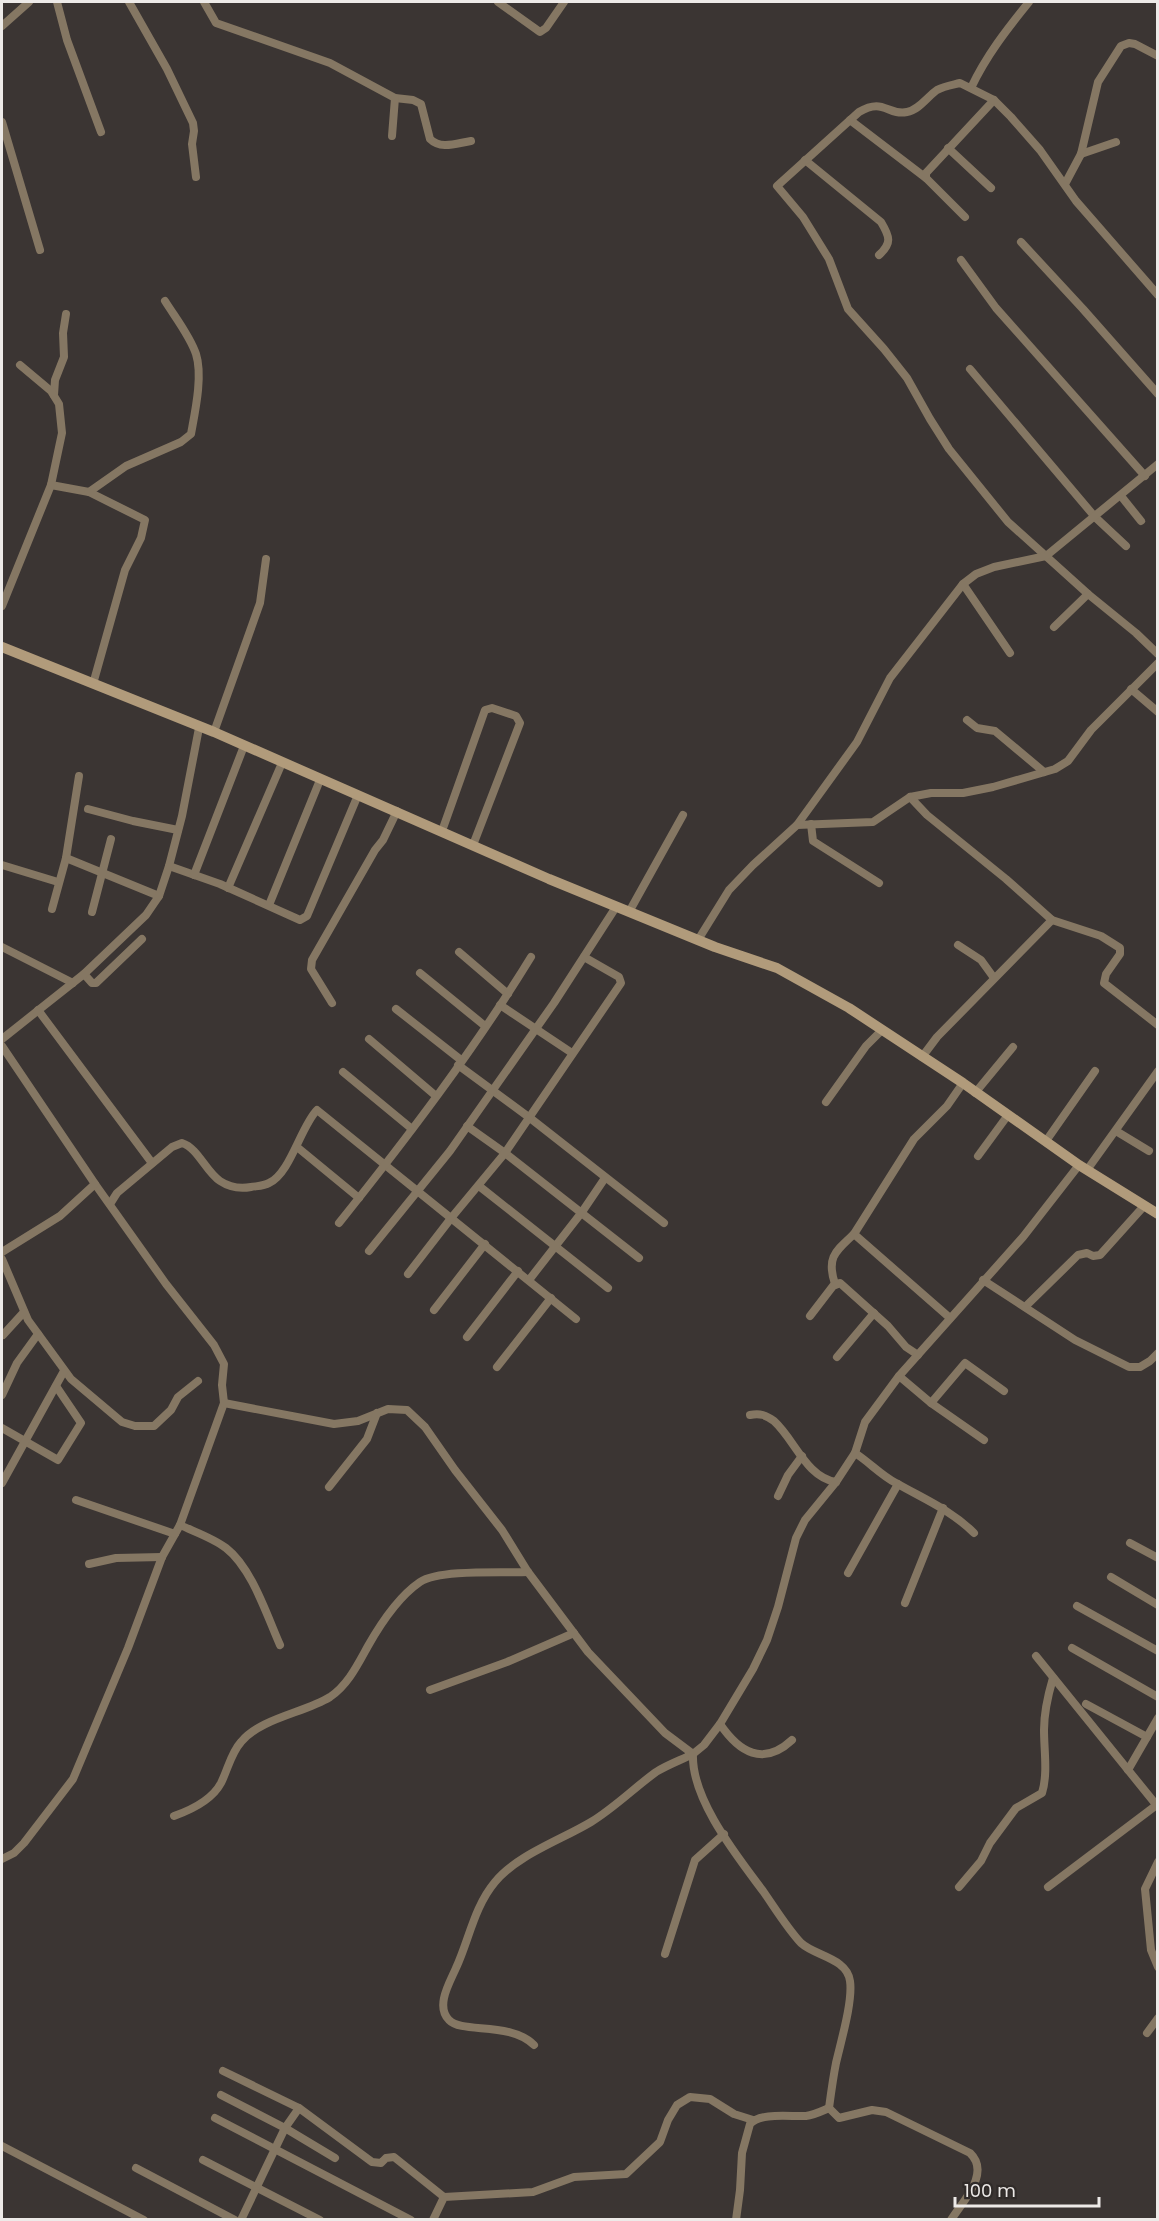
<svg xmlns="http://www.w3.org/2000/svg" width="1159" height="2221" font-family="Poppins,sans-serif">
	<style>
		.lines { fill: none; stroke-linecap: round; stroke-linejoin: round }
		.street { stroke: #857763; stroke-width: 8 }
		.secondary { stroke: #b19b7b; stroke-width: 10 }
	</style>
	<rect width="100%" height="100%" fill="#3b3533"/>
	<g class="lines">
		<g class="street">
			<path d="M57,2L67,40L101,132"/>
			<path d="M129,2L167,69L193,123L194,131L192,144L196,177"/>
			<path d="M204,2L216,23L330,63L395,98L413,100L421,104L430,139C441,150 457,143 471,141"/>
			<path d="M498,2L540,32L546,28L564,2"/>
			<path d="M2,26L29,2"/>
			<path d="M971,88C986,56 1007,29 1029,2"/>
			<path d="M850,120L926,178"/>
			<path d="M2,122L40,250"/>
			<path d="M392,136L395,98"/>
			<path d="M948,148L991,188"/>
			<path d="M1081,154L1116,142"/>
			<path d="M805,160L881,222C890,237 892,243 879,255"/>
			<path d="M1065,184L1081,154L1098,82L1121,46L1129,43L1135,44L1158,56"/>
			<path d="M965,217L926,178V173L994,100"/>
			<path d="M1021,242L1083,309L1158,394"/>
			<path d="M961,260L996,308L1145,476"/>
			<path d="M1158,295L1076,201L1040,150L1011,117L994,100L960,83C952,85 944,86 937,90C928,96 919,110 907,112C887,116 884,97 859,112L777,186L803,217L829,259L848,309L884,349L907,378L930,419L949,449L1008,522L1088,594L1136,633L1158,654"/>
			<path d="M970,369L1095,517L1126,546"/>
			<path d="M54,395L55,380L64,357L63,333L66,314"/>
			<path d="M51,485L89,492L126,466L181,442L191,434C195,412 203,376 196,354C190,336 175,317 165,301"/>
			<path d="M89,492L145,520L141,538L125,570L93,684"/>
			<path d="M1121,496L1141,521"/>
			<path d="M963,584L1010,653"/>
			<path d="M2,606L51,485L62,433L59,404L51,391L20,365"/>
			<path d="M1054,627L1088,594"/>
			<path d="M1131,689L1158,712"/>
			<path d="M967,720L977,728L995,731L1044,772"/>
			<path d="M214,732L260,603L266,559"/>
			<path d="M910,797L927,815L1006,879L1052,920L1101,936L1120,948V954L1106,974L1104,983L1158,1025"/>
			<path d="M88,809L133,821L178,830"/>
			<path d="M811,824L813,841L879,883"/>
			<path d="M797,825L857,742L890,678L963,584L976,574L994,567L1046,556L1158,464"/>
			<path d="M442,831L485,710L492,708L516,716L520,723L473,845"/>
			<path d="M66,858L159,896"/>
			<path d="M2,865L58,882"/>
			<path d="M169,866L220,884L300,920L307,916L358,795"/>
			<path d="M194,875L244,746"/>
			<path d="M228,888L282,763"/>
			<path d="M269,905L320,780"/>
			<path d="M52,909L66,858L79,776"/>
			<path d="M92,912L111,839"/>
			<path d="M629,912L683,815"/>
			<path d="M698,940L729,890L753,865L797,825L873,822L910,797L931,793H963L993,787L1055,769L1068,761L1091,730L1158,663"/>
			<path d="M958,945L981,960L994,978"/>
			<path d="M2,947L73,983"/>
			<path d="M459,952L508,994"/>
			<path d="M420,973L485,1026"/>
			<path d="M84,974L92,983H96L142,939"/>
			<path d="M332,1003L311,969L312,960L375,850L383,840L397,811"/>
			<path d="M500,1005L572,1053"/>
			<path d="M396,1009L461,1060"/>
			<path d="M38,1010L152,1163"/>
			<path d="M2,1039L84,974L146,915L159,896L169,866L182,816L199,728"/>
			<path d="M369,1039L436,1096"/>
			<path d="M2,1046L95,1184L166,1284L214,1345L224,1364L222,1385L224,1403L180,1525L162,1557L128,1648L73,1779L24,1843L14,1853L2,1859"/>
			<path d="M922,1057L937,1037L1052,920"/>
			<path d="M458,1065L530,1118L664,1223"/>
			<path d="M343,1072L412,1129"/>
			<path d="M975,1093L1013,1047"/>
			<path d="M826,1102L866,1046L881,1031"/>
			<path d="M467,1126L505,1153L639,1258"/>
			<path d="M1116,1131L1149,1151"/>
			<path d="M1046,1141L1095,1071"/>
			<path d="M297,1147L359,1198"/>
			<path d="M978,1156L1008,1115"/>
			<path d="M1087,1170L1158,1071"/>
			<path d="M479,1186L608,1288"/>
			<path d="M110,1204L117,1193L172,1147L182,1143C198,1148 206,1172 220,1181C229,1187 240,1189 251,1187C257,1186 264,1186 269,1183C290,1174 301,1126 317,1110L576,1319"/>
			<path d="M339,1223C407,1138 474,1050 531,957"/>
			<path d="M369,1251L450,1151L554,1003L616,907"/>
			<path d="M2,1252L60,1216L95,1184"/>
			<path d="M2,1259L28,1320L71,1379L122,1422L135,1426H154L171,1410L178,1397L198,1381"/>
			<path d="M408,1274L452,1217L505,1153L621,983L619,977L584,957"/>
			<path d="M529,1280L582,1212L605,1178"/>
			<path d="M983,1280L1075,1340L1129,1367H1140L1150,1361L1158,1353"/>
			<path d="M835,1284C826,1257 836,1251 854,1234"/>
			<path d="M1025,1307L1078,1255L1087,1253L1093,1256L1100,1255L1144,1206"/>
			<path d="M434,1310L485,1244"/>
			<path d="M810,1316L833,1286L840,1283L888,1326L906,1347L918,1355"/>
			<path d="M950,1318L854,1234L914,1139L947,1106L963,1083"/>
			<path d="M3,1335L24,1312"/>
			<path d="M467,1337L518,1271"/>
			<path d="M837,1357L874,1313"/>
			<path d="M497,1367L551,1298"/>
			<path d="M899,1376L931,1403L984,1440"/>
			<path d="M2,1395L17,1363L38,1334"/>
			<path d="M224,1403L334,1424L358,1421L388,1409L407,1410L425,1427L455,1470L502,1530L528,1572L588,1652L665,1733L693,1754C681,1760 667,1765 656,1772C634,1788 614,1808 591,1822C561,1840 517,1855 495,1882C474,1907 469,1940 456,1968C450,1982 435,2006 449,2020C462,2034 510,2021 534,2045"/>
			<path d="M931,1403L965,1363L1004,1391"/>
			<path d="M750,1415C760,1413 766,1415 774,1421C795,1440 806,1477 836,1482"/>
			<path d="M2,1428L58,1460L81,1423L56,1386"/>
			<path d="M855,1453C869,1462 882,1476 896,1483C924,1499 951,1510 974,1533"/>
			<path d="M2,1483L64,1371"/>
			<path d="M329,1487L367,1439L377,1413"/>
			<path d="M778,1496L788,1475L802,1456"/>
			<path d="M76,1500L175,1534"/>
			<path d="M180,1525C195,1532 213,1538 226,1548C252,1568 267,1616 280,1645"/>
			<path d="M1130,1543L1158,1558"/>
			<path d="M89,1564L116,1558L162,1557"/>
			<path d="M848,1573L898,1484"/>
			<path d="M1111,1577L1158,1605"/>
			<path d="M905,1603L943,1508"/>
			<path d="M1077,1606L1158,1651"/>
			<path d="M1072,1648L1158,1697"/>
			<path d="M1036,1656L1158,1807"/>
			<path d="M430,1690L507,1662L574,1633"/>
			<path d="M1086,1704L1147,1737"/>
			<path d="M720,1724C739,1752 763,1767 792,1740"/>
			<path d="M1128,1770L1158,1718"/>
			<path d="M174,1816C191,1810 212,1800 221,1783C228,1769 231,1753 241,1742C261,1718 304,1713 330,1697C348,1685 358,1664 368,1646C381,1623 398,1597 420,1582C440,1569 503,1573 528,1572"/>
			<path d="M1158,1862L1145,1889L1151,1950L1158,1967"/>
			<path d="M959,1887L981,1861L990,1843L1016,1808L1042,1793C1048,1774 1044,1750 1044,1730C1044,1713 1048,1695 1053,1678"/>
			<path d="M1048,1887L1158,1804"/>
			<path d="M665,1954L695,1860L724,1834"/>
			<path d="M1147,2033L1158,2018"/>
			<path d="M223,2071L299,2108L372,2162L381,2163L386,2158L394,2157L444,2197"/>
			<path d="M221,2095L285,2128L335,2158"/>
			<path d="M215,2118L411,2220"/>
			<path d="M2,2146L144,2220"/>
			<path d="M203,2160L320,2220"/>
			<path d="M136,2168L235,2220"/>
			<path d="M241,2220L285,2128L299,2108"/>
			<path d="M433,2220L444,2197L533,2192L574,2177L626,2174L660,2142L668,2120L677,2105L690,2097L710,2099L734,2114L753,2120"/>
			<path d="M736,2220L740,2190L742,2153L750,2124C760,2112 792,2117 806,2116C814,2115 822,2111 829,2108"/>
			<path d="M951,2220C963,2201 991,2173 970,2153L886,2112L872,2110L839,2118L829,2108C831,2093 833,2078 836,2063C841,2041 853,2001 850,1981C847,1958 815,1956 801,1943C787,1928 775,1908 763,1891C737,1856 691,1799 693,1754L704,1745L720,1724L753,1669L767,1640L778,1607L796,1538L805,1520L836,1482L855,1453L865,1422L899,1376L1023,1237L1079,1165"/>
		</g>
		<path class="secondary" d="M2,647L214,732L549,879L715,947L777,968L849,1008L963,1083L1079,1165L1158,1214"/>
	</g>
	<rect width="1159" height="2221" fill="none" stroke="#edeae8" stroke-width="6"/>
	<path d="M955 2197v9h144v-9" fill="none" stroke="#edeae8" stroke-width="3"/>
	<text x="964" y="2197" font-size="18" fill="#edeae8" stroke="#302b29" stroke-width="4.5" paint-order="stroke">100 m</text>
</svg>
